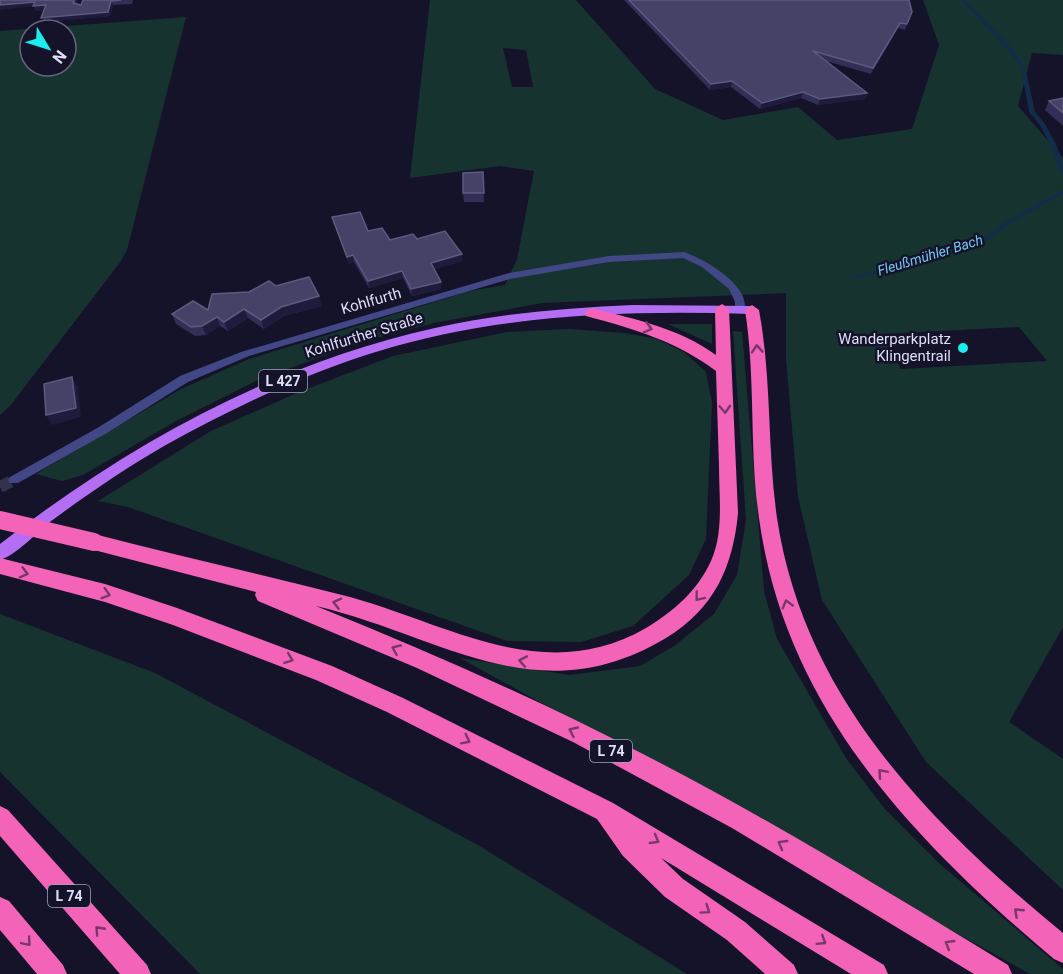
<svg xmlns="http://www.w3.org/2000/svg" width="1063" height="974" font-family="Roboto,sans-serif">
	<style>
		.green { fill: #17332f; fill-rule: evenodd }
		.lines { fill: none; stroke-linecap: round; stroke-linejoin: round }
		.stream { fill: #122d49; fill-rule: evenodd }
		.street-tunnel { stroke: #33324a; stroke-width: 12; stroke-dasharray: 12 6; stroke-linecap: butt }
		.street { fill: #424785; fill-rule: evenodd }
		.primary { fill: #b46ef4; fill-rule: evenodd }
		.highway { fill: #f363b8; fill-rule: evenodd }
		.highway-bridge { stroke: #f363b8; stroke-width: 18 }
		.wall { fill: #322e56 }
		.shaded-wall { fill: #1f1b3d }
		.building { fill: #454167; stroke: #5d5a7f; stroke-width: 1.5 }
		.oneway { stroke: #79376a }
		.poi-dot { fill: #1aedeb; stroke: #15132a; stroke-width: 2 }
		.labels { text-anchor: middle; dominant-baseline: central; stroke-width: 5; stroke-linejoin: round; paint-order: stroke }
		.far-water-label { font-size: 14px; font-style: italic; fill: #75c7f4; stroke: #15132a }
		.shield { fill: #15132a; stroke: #a2a2bd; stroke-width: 1.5 }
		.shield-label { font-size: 14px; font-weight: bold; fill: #dfdffc }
		.street-label { font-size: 15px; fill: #dfdffc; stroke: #15132a }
		.poi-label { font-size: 15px; fill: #dfdffc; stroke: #15132a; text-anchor: end }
	</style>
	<rect width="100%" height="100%" fill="#15132a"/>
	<g class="green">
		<path d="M430,0H576L655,89L723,120L798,107L837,140L912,129L939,45L923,0H1063V55L1032,53L1018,106L1063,158V627L1009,722L1063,759V890L926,762L822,600L798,497L786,359V293L542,303L434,323L361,342L258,380L176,421L83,475L62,481L36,474L181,389L249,359L470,291L505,285L517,259L534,171L500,166L410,178ZM503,48L526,50L533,87H512ZM1019,327L1047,361L901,369L882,334Z"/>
		<path d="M186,17L127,250L121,261L10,406L0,415V31ZM30,30H66V66H30Z"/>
		<path d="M712,324V344L668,324Z"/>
		<path d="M570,329L624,333L657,339L684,352L706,372L712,403L706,539L689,575L633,626L581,642L507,641L128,507L98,501L211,431L299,392L393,356L507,332Z"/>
		<path d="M733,331L742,332L764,591L777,639L846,758L884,808L940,864L1063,969V974H1030L460,658L570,675L640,666L674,646L714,614L737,575L746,520Z"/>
		<path d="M0,614L155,673L478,845L687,974H200L0,772Z"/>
	</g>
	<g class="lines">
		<g class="stream">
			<path d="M961,0H965L1011,47L1025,67L1035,112L1045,124L1056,144L1063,164V174L1060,172L1050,144L1040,125L1029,112L1021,67L1007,49Z"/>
			<path d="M1063,190V194L1019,218L981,244L859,278H855L854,277L855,276L977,242L1015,216Z"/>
		</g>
		<path class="street-tunnel" d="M0,487L14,480"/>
		<path class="street" d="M684,252C704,259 752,286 744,311L740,312L735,309V302L729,289L702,267L683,258L609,262L510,279L249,356L188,382L107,433L18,483H10L8,480L10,477L99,427L180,376L241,352L509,273L609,256Z"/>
		<path class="primary" d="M633,305L752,306L758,310L752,314C628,310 499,314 379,351C303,374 233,408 164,446C126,468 89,493 54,519C37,531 20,553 0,560V544C130,443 274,364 435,328C500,313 567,308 633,305Z"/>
		<g class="highway">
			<path d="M722,304L729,309L738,513C733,567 714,609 666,638C537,715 443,636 316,606C427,651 537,699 643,754C768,818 888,892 1008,965L1012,974H974L732,828L573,742L417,668L258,601L255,595L256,592L94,550L87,547L85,542L87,537L94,534C179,556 265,575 350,597C449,624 544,687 646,628C673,612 698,590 711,561C724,532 719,497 719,466C718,435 717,403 716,371C676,341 634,329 586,316L584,313L591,308C634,319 679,328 716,355L715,309Z"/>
			<path d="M752,305L759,310C772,379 767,449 777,518C804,697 929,823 1063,933V963L1054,959C914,841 785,708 759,518C749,449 756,379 745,310Z"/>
			<path d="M0,558L105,584L177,608L332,666L403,698L613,803L884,965L888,974H851L661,858L683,879L745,922L794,965L798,974H765L727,940L665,897L623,856L597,819L387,712L316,680L173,625L105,602L0,574Z"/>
			<path d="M0,806L8,810L147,965L151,974H120L0,836Z"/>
			<path d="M0,897L9,901L63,965L67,974H37L0,930Z"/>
		</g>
		<path class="highway-bridge" d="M0,520L94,542"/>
	</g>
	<g class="wall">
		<path d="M77,0L76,3L81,5L83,0H133L132,4L113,5L110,16L43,22L44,10L35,11Z"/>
		<path d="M624,0H909L912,12L905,30L898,28L871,74L826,61L867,93L865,99L818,105L801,98L760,109L731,87L710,90Z"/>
		<path d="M1063,98V126L1045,110L1049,101Z"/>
		<path d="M483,172L484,202H464L463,193Z"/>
		<path d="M332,217L390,240L417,239L462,261L434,269L441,289L412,296L403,278L369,288L354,262L349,264L334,224Z"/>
		<path d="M249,292L322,306L284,316L264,329L248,318L228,331L220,326L206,335L195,336L176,324L172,314L208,310Z"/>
	</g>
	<g class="shaded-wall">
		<path d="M111,1L113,5L110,16L43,22L41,18Z"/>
		<path d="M35,2L46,5L48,9L35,11L33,6L0,10V5Z"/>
		<path d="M900,23L898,28L871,74L873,68Z"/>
		<path d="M732,81L731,87L710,90L711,84Z"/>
		<path d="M803,92L801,98L760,109L762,103Z"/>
		<path d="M867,93L865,99L818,105L820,99Z"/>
		<path d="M462,254V261L431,270V263Z"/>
		<path d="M353,255L354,262L349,264L347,257Z"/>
		<path d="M402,271L403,278L369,288L368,281Z"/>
		<path d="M441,282V289L412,296L411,289Z"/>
		<path d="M319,296L322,306L284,316L264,329L261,320L281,307Z"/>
		<path d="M244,309L248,318L228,331L224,322Z"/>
		<path d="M217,317L220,326L206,335L202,326Z"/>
		<path d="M72,377L78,387L81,417L52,425L46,415Z"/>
	</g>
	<g class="building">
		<path d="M0,0H74L73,3L81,5L83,0H121L111,1L108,12L41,18L46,5L33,6L35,2L0,5Z"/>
		<path d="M629,0H909L912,12L907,24L900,23L873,68L813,51L867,93L820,99L803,92L762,103L732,81L711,84Z"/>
		<path d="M1063,98V113L1049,101Z"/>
		<path d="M483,172L484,193H463V173Z"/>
		<path d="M360,212L368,231L382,228L390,240L413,234L417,239L445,231L462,254L431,263L441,282L411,289L402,271L368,281L353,255L347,257L332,217Z"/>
		<path d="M309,277L319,296L281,307L261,320L244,309L224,322L217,317L202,326L191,327L172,314L193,301L208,310L212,294L249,292L269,281L276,286Z"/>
		<path d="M72,377L76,408L46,415L44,384Z"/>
	</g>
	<defs><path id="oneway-chevron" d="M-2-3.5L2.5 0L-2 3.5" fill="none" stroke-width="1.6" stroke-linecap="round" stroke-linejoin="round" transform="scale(1.5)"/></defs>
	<g class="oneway">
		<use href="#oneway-chevron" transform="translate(648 328) rotate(15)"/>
		<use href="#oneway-chevron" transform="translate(757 349) rotate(-94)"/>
		<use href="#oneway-chevron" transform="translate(725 409) rotate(87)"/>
		<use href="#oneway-chevron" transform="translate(24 573) rotate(15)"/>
		<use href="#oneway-chevron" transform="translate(106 594) rotate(16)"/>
		<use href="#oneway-chevron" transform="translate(699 597) rotate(128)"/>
		<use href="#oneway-chevron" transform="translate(337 603) rotate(-166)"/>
		<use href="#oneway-chevron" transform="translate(787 604) rotate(-106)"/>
		<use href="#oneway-chevron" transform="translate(396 649) rotate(-156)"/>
		<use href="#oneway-chevron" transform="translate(289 659) rotate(21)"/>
		<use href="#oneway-chevron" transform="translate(523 661) rotate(-170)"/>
		<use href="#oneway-chevron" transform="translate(573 731) rotate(-155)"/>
		<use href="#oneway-chevron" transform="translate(466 740) rotate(27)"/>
		<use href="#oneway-chevron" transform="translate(882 773) rotate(-131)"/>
		<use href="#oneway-chevron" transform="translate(655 840) rotate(30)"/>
		<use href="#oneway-chevron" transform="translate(782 844) rotate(-150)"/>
		<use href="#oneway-chevron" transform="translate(706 910) rotate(35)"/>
		<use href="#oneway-chevron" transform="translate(1018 912) rotate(-137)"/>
		<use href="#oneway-chevron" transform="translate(99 930) rotate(-132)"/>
		<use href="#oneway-chevron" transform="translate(822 941) rotate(32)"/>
		<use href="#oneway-chevron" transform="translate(27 942) rotate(50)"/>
		<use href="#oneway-chevron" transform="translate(949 944) rotate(-149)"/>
	</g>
	<circle class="poi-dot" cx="963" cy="348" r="6"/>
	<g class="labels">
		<g class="far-water-label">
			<text transform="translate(930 255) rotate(-17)">Fleußmühler Bach</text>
		</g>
		<g class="shield">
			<rect x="259" y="370" width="48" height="22" rx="4.5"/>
			<rect x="590" y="740" width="42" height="22" rx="4.5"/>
			<rect x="48" y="885" width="42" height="22" rx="4.5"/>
		</g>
		<g class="shield-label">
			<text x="283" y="381">L 427</text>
			<text x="611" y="751">L 74</text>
			<text x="69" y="896">L 74</text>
		</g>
		<g class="street-label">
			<text transform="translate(371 301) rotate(-16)">Kohlfurth</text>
			<text transform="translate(364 335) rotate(-17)">Kohlfurther Straße</text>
		</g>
		<g class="poi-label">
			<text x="951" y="339">Wanderparkplatz<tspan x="951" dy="17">Klingentrail</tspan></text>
		</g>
	</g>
	<g transform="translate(48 48) rotate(128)"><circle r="28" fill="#15132a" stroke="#66657e" stroke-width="1.5"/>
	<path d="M0-4.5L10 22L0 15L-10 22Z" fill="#1aedeb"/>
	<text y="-9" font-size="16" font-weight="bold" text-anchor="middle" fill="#dfdffc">N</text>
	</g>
</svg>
